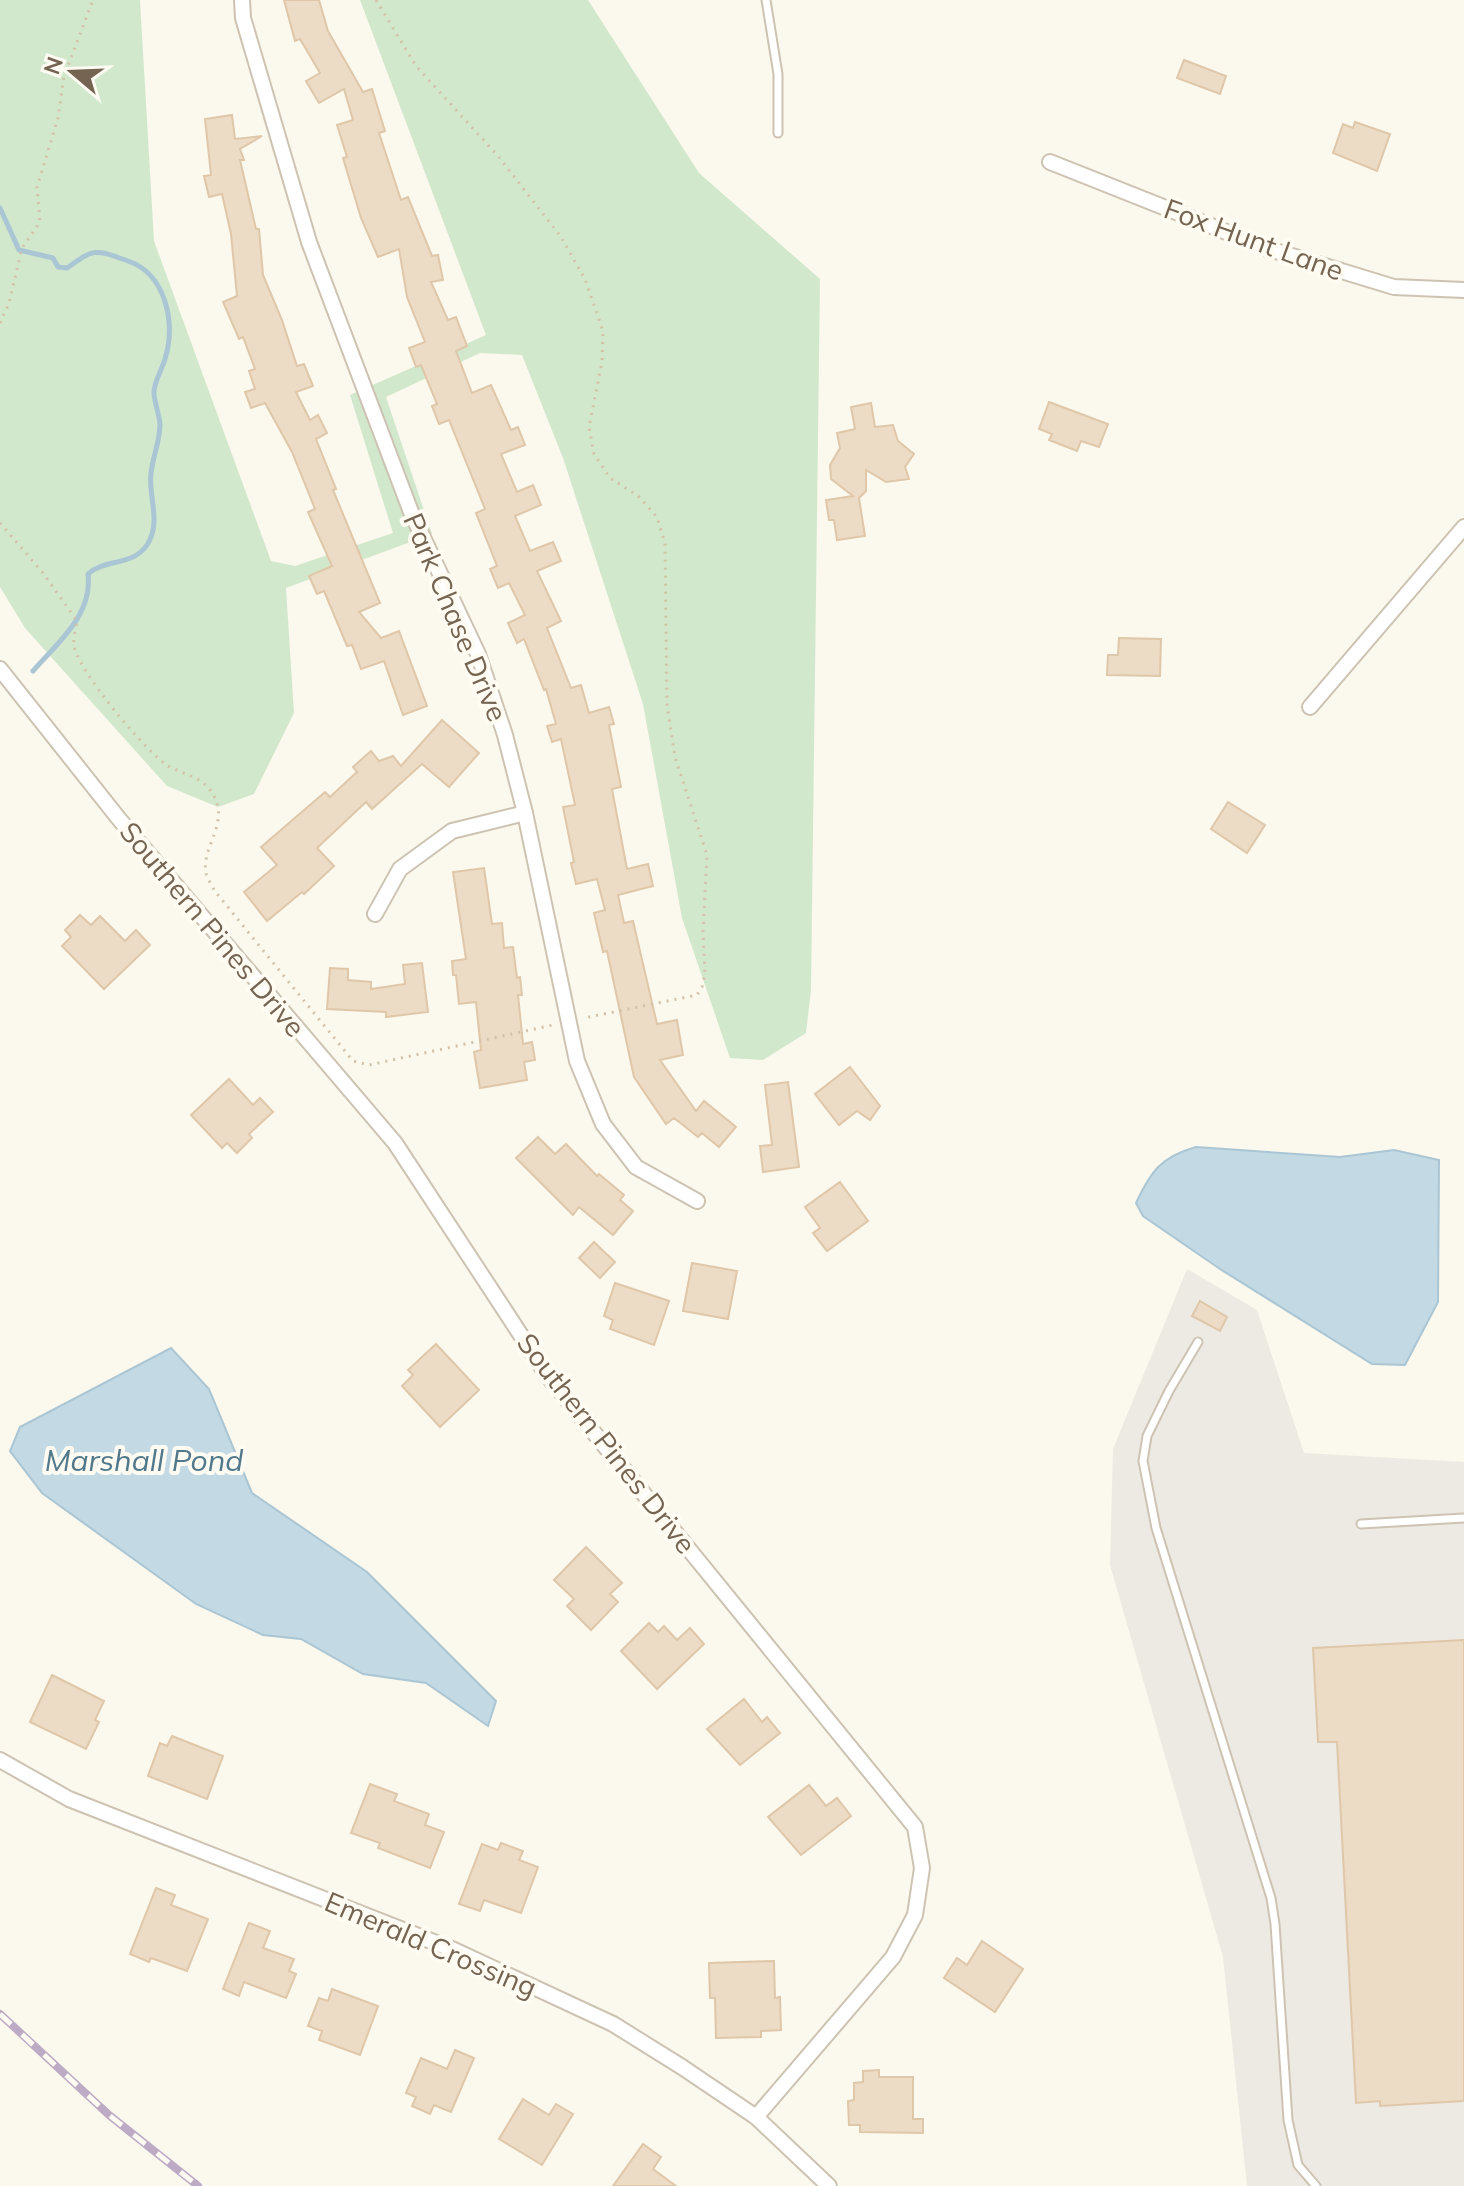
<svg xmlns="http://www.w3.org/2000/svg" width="1464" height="2186" font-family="Mulish,sans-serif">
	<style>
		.industrial { fill: #edeae4 }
		.green { fill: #d2e8cc }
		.water { fill: #c3d9e3; stroke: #aac6d4; stroke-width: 2 }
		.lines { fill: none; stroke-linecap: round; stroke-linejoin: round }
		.stream { stroke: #aac6d4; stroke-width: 5 }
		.building { fill: #ecdbc5; stroke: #dfc7a9; stroke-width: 2 }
		.service-casing { stroke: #cdc3b3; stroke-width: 11 }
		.minor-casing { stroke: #cdc3b3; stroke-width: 18 }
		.path { stroke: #d3c1aa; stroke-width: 3; stroke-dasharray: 2 6; stroke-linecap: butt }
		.service { stroke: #fff; stroke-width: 7 }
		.minor { stroke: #fff; stroke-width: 14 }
		.rail-casing { stroke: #bdabc5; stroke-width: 8 }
		.rail { stroke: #fefbf3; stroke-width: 5; stroke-dasharray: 15; stroke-linecap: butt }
		.labels { text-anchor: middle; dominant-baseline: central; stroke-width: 8; stroke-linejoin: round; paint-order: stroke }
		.street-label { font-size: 28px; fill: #756451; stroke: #fefbf3 }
		.water-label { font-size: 30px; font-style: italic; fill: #51788b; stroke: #fefbf3 }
	</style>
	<rect width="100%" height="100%" fill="#fbf8ed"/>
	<path class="industrial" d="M1187,1269L1257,1310L1304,1453L1464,1462V2186H1247L1223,1957L1110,1565L1113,1449Z"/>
	<path class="green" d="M0,0H140L154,241L271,561L295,566L393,533L350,395L486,335L360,0H588L699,173L820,279L811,990L806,1033L763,1060L730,1058L682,918L643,704L563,458L522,355L480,353L386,397L432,534L286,588L294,713L254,794L218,807L167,786L25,628L0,587Z"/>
	<g class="water">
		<path d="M1196,1147L1340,1157L1394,1150L1439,1160L1438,1302L1405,1365L1372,1364L1220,1269L1143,1216L1136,1203C1151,1171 1161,1157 1196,1147Z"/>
		<path d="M171,1348L209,1389L252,1493L367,1572L496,1701L488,1726L426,1683L363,1674L301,1639L263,1635L196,1604L42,1493L10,1451L20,1427Z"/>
	</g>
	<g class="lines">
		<path class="stream" d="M0,208L19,250L53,258L58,267L67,268C95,248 94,249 128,261C166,274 176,323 165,359C162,370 153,383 154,394C155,404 159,414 160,424C160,441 153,456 151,473C148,497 162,522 147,545C132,567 106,558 88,574C93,615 58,642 33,671"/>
	</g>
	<g class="building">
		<path d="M284,0H319L328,31L363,92L372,89L385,131L379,133L401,200L408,197L432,256L438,255L443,280L431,282L448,320L456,317L467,346L456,351L472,393L491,385L511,430L518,427L525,445L501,454L517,492L533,485L541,505L515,516L530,551L553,542L561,561L537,571L561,621L547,628L571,688L581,685L589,713L609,707L614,724L609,725L621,787L612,789L627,869L648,864L653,886L618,895L624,923L633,921L657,1024L677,1020L683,1055L660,1060L696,1111L704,1101L736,1127L719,1147L702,1133L698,1137L674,1118L666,1124L634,1077L607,951L603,952L594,913L605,910L597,879L576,884L571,863L574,862L563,807L575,805L561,739L552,742L547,726L556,724L546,689L544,690L524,639L517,643L508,623L525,615L509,583L498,588L490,569L497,566L476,513L485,509L449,420L439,424L432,406L437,404L421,365L416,367L409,348L425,342L407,297L399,249L378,257L361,218L343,158L347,157L337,125L353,120L344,89L319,103L306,81L320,73L300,39L295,41Z"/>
		<path d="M1184,60L1226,76L1220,94L1177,78Z"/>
		<path d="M232,115L235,139L262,136L240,149L244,160H240L256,229H259L263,275L282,320L297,366L304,364L313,386L296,392L310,420L318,415L327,433L316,439L336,489L333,490L380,603L359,612L381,638L399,631L427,706L403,715L384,661L361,669L352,645L347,646L324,591L317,594L309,576L332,566L308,512L315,509L292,452L265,403L251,408L245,392L255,389L249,371L255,369L243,337L239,339L223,302L237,296L231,234L222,194L209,197L204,176L211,175L205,119Z"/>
		<path d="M1355,122L1390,134L1377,171L1333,153L1343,124L1353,128Z"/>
		<path d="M1049,402L1108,424L1099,447L1081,441L1077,451L1049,440L1052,434L1039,429Z"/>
		<path d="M871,403L875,427L893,425L898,441L914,454L905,467L909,479L886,482L866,470V491L859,498L865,536L837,540L834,520H829L826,500L853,496L831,479L830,465L840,448L837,433L855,429L851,407Z"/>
		<path d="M1119,638L1161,639L1160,676L1107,675L1108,655H1118Z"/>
		<path d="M442,720L479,753L449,787L422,764L372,809L366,802L317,848L334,866L304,894L302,892L267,921L244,892L277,865L261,847L325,792L330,797L357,772L353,767L371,751L379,761L393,756L401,766Z"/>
		<path d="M1228,802L1265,825L1247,853L1211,829Z"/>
		<path d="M484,868L492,924L502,923L504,948L513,947L517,978L520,977L522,995H518L523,1044L532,1042L535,1060L524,1062L527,1080L480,1088L474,1052L481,1050L476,1002L459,1004L456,975H453L452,961L466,959L453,872Z"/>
		<path d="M80,915L91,925L100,916L125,941L136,930L150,945L104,989L62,946L71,937L65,930Z"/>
		<path d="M422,963L428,1012L386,1017V1012L327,1009L330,968L348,969V980L371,982V989L405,984L403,965Z"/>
		<path d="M850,1067L880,1106L870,1120L857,1111L839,1125L815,1094Z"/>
		<path d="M229,1079L253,1105L260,1098L273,1112L249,1134L252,1138L237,1153L227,1143L222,1148L191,1115Z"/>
		<path d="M788,1082L799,1167L763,1172L760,1146L772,1145L765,1085Z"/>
		<path d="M538,1137L555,1154L566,1144L597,1176L599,1174L624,1195L620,1200L633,1211L613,1235L579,1207L573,1215L516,1158Z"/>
		<path d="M840,1182L868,1221L827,1251L813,1233L820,1228L805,1207Z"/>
		<path d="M594,1242L615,1262L600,1278L579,1258Z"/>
		<path d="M692,1263L737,1271L728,1319L683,1311Z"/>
		<path d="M615,1283L669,1301L654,1345L610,1329L613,1320L604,1316Z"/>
		<path d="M1200,1301L1227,1317L1220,1331L1192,1316Z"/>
		<path d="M436,1344L479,1390L440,1427L402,1386L413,1375L408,1370Z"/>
		<path d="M586,1547L622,1583L610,1594L618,1602L591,1630L567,1606L574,1599L554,1580Z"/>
		<path d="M649,1623L658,1632L664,1626L677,1640L690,1628L704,1644L657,1689L621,1651Z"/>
		<path d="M1464,1640V2101L1380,2106V2101L1356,2103L1337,1742H1318L1313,1648Z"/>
		<path d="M52,1675L104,1701L95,1720L99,1722L86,1749L30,1722Z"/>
		<path d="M744,1699L762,1722L767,1717L780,1733L740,1765L707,1729Z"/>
		<path d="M172,1736L223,1756L207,1799L148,1776L160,1743L167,1746Z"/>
		<path d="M370,1784L397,1794L394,1801L429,1814L425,1825L444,1832L430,1868L378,1848L380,1843L351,1833Z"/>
		<path d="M809,1785L826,1806L837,1798L851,1816L801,1855L768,1817Z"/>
		<path d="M501,1843L523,1851L519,1860L538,1867L521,1913L484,1900L480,1911L459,1904L482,1844L498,1850Z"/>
		<path d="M156,1888L175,1895L171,1905L208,1919L187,1971L151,1958L149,1962L130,1954Z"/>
		<path d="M249,1923L270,1931L263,1948L294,1959L289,1971L296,1974L286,1998L244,1982L239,1996L223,1989Z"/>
		<path d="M982,1941L1023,1969L995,2012L944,1978L957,1958L967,1965Z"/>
		<path d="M774,1961L775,1998L780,1997L781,2030L761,2031V2037L716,2038L715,1998H710L709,1963Z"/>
		<path d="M332,1989L378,2006L360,2055L319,2040L322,2031L308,2026L319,1998L328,2001Z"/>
		<path d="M455,2050L474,2058L451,2112L434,2105L430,2114L412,2106L416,2097L406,2093L421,2058L447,2069Z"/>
		<path d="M879,2070V2077H913V2119H923V2133L860,2132V2125H849L848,2101L854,2100V2083L863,2082V2071Z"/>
		<path d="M523,2099L549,2115L556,2104L573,2114L542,2165L499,2139Z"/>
		<path d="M643,2144L661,2157L653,2169L676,2186H613Z"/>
	</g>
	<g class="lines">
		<g class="service-casing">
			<g id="service">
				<path d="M766,0L778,74V133"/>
				<path d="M1198,1342L1169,1391L1147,1436L1143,1461L1156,1528L1271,1898L1275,1924L1288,2120L1298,2165L1316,2186"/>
				<path d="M1361,1524L1464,1518"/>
			</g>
		</g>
		<g class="minor-casing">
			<g id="minor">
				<path d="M242,0L243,18L309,242L411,512L478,654L505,735L525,813L577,1061L603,1124L636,1167L697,1201"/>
				<path d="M1050,162L1269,249L1394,287L1464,290"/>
				<path d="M0,669L119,819L395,1143L547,1375L915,1827L922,1868L915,1915L893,1957L756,2117"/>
				<path d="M1310,707L1464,527"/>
				<path d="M375,914L400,869L452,831L525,813"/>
				<path d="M0,1760L69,1799L454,1950L613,2024L682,2067L756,2117L829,2186"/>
			</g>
		</g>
		<g class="path">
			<path d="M376,0L416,66L498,156L561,237L585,279L603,331L602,362L589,427L594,454L610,478L638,496L657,517L665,543L667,705L675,757L707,855L703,931L705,974L702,987L697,995L584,1018"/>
			<path d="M0,323L9,303L22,248L40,222L37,187L58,118L64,76L93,0"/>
			<path d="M0,523L43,573L77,621C76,628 73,638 74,645C76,669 147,753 168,766C185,775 204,777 214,796C229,825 201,847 206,873C207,879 212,885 214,890L353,1061L369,1065L553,1025"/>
		</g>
		<use href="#service" class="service"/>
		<use href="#minor" class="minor"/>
		<g class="rail-casing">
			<path id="rail" d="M0,2014L109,2115L198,2186"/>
		</g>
		<use href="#rail" class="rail"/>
	</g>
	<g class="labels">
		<g class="street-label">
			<text transform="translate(1254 239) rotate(20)">Fox Hunt Lane</text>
			<text transform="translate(456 617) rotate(67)">Park Chase Drive</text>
			<text transform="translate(213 929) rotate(50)">Southern Pines Drive</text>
			<text transform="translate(607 1443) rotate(52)">Southern Pines Drive</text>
			<text transform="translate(431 1944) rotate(23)">Emerald Crossing</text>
		</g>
		<g class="water-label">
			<text x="144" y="1460">Marshall Pond</text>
		</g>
	</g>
	<g transform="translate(72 72) rotate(289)" stroke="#fefbf3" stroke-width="6" paint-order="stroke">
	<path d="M0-6L14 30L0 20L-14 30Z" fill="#756451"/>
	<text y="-12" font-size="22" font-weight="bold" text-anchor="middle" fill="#756451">N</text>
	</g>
</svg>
